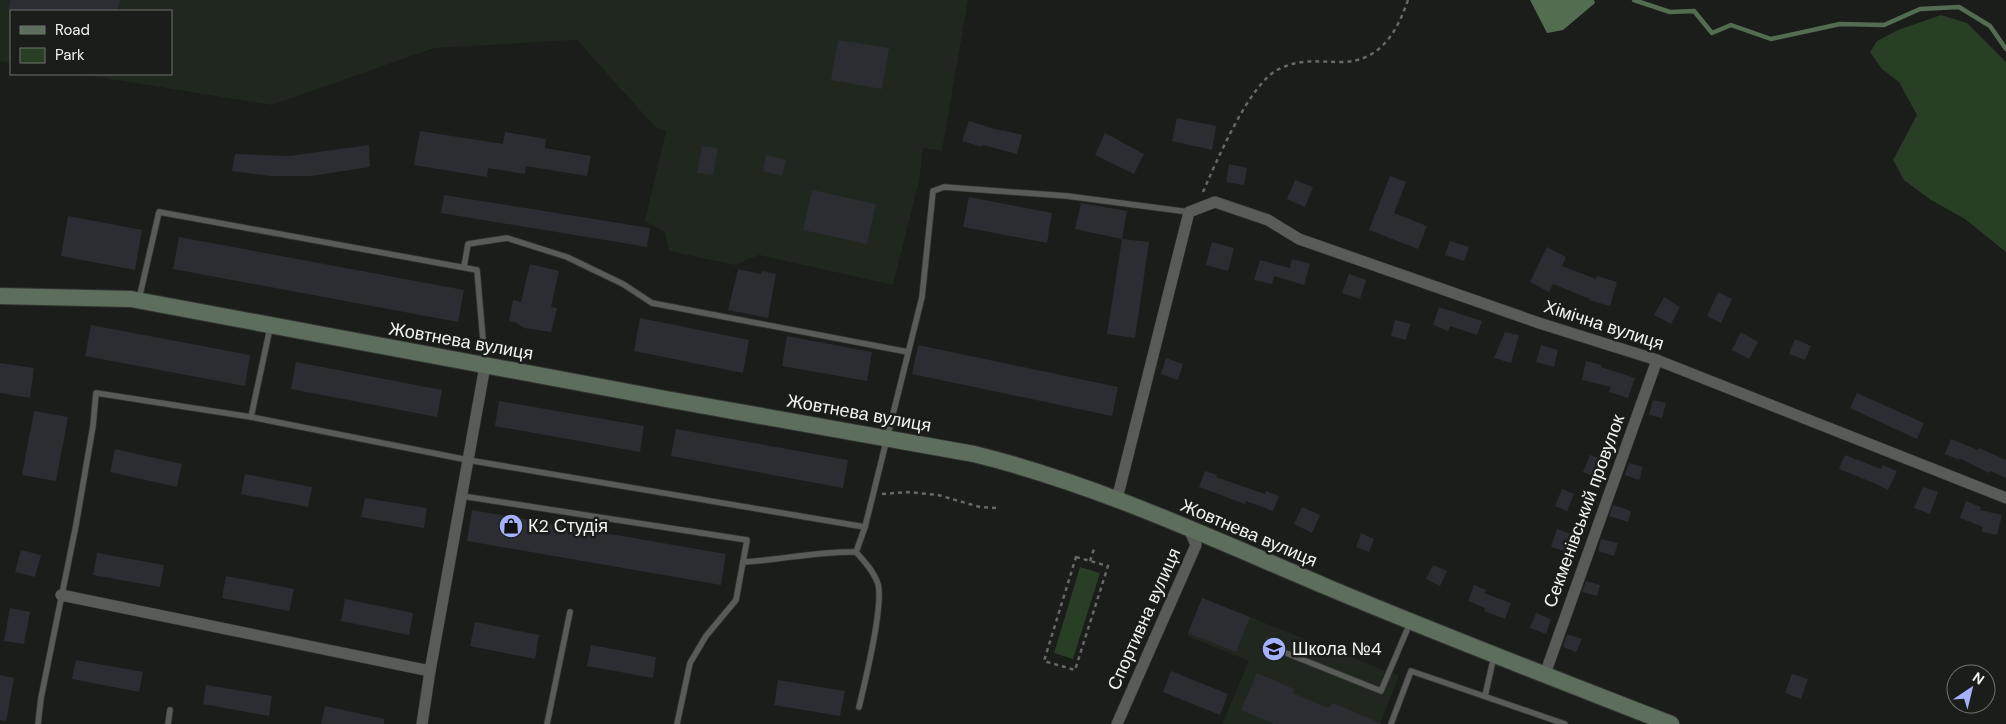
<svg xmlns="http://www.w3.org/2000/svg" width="2006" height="724" font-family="'DM Sans',sans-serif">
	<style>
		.built { fill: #1f271e }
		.green { fill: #283f25 }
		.water { fill: #536d50 }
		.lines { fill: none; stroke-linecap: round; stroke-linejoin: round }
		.stream { stroke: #536d50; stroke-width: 4.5 }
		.building { fill: #2c2d32 }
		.lane-casing { stroke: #343634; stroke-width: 7 }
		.street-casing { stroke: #343634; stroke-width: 12 }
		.secondary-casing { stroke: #343634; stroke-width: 18 }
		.path { stroke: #666965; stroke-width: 2.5; stroke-dasharray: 4 4; stroke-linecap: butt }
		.lane { stroke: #585b57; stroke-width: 5.5 }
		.street { stroke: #585b57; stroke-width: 11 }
		.secondary { stroke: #5e6e5c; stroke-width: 16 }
		.labels { text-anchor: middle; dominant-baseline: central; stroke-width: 5; stroke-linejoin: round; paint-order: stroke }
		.street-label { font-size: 18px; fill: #f2f4f1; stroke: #1a1d19 }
		.poi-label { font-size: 18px; fill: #f2f4f1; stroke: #1a1d19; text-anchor: start }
	</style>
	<rect width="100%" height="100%" fill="#1a1d19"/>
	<g class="built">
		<path d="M0,0H968L942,151L923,148L919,181L893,285L759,255L735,265L669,251L665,232L645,221L666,131L655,127L577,40L434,48L272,105L79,74H171V11H11V63L0,61Z"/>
		<path d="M1202,598L1399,676L1380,724H1222L1249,661L1187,636Z"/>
	</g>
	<g class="green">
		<path d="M1941,15L1967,23L2006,62V252L1965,219L1931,200L1904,180L1893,160L1917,115L1899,82L1882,69L1870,52L1877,41L1898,30Z"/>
		<path d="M1080,567L1100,573L1073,659L1054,653Z"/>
	</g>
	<path class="water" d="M1530,0H1594L1595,3L1563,30L1547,33Z"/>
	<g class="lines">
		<path class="stream" d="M1634,0L1670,12L1694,11L1712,33L1731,25L1771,39L1840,24L1884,25L1920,9L1959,7L1990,26L2006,49"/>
	</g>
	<g class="building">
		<path d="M10,0H120L118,11H8Z"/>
		<path d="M838,40L889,48L882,89L831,80Z"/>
		<path d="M1177,118L1216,126L1212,150L1172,141Z"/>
		<path d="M969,121L1002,131V130L1022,135L1017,154L983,145L982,147L962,141Z"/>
		<path d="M420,131L503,144L505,132L546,139L545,148L591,156L587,176L526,166L525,174L488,168L487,177L414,165Z"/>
		<path d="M1105,133L1144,154L1134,174L1095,155Z"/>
		<path d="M369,145L370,167L311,176H270L232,171L235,154L289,156Z"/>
		<path d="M702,146L718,148L713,175L697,173Z"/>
		<path d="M766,155L786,160L782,176L763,171Z"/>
		<path d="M1229,164L1247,168L1244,185L1226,182Z"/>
		<path d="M1390,176L1406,182L1394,213L1427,226L1418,249L1369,230Z"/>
		<path d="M1295,180L1313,187L1305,207L1287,199Z"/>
		<path d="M812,190L876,204L867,244L803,230Z"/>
		<path d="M444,195L650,228L647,247L441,213Z"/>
		<path d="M969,197L1052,213L1047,243L963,227Z"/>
		<path d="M1081,203L1127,211L1122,239L1075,229Z"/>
		<path d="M68,216L142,230L135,270L61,256Z"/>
		<path d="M179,237L464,290L458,322L173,269Z"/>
		<path d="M1122,239L1149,242L1135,338L1107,334Z"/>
		<path d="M1450,241L1469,247L1464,261L1445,255Z"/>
		<path d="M1212,242L1234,248L1228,271L1206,265Z"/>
		<path d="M1547,247L1566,257L1562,266L1596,279L1597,276L1617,282L1610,306L1589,300L1590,299L1553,284L1549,292L1530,282Z"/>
		<path d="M1292,259L1310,264L1304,285L1274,276L1272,284L1254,280L1260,260L1290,268Z"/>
		<path d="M530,264L559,271L551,307L557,308L551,332L524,328L517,323L509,321L513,300L521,302Z"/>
		<path d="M738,269L761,274L762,271L776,274L768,318L728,310Z"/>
		<path d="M1349,274L1366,280L1360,299L1342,293Z"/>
		<path d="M1718,292L1732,299L1721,323L1707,316Z"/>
		<path d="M1664,297L1680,307L1671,324L1654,315Z"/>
		<path d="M1439,307L1482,321L1477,335L1450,326L1448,331L1433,325Z"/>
		<path d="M640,318L749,340L743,373L634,351Z"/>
		<path d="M1395,320L1410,324L1406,340L1391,336Z"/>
		<path d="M91,325L250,355L245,386L85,356Z"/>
		<path d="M1505,332L1519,335L1511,363L1494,358Z"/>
		<path d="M1741,332L1758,342L1749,359L1732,350Z"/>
		<path d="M787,336L872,352L867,381L782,366Z"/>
		<path d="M1795,339L1811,346L1805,360L1789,354Z"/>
		<path d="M918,345L1118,387L1112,416L912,374Z"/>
		<path d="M1541,345L1558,350L1554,367L1536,362Z"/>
		<path d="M1166,358L1183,364L1178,380L1161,374Z"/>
		<path d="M1586,361L1602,365L1601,367L1635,378L1628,398L1609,392L1611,387L1582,380Z"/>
		<path d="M296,362L442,390L437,417L291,389Z"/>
		<path d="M0,363L34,368L30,398L0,393Z"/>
		<path d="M1857,393L1924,423L1917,439L1850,408Z"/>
		<path d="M1653,400L1666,403L1662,418L1649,415Z"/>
		<path d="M499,401L644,426L640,452L495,426Z"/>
		<path d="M34,411L68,417L56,481L22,475Z"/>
		<path d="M676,429L848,460L843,488L671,456Z"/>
		<path d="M1951,439L1978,450L1979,448L2006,460V478L1990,471L1989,473L1959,458V460L1945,454Z"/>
		<path d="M115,449L182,464L177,487L110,472Z"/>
		<path d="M1590,455L1607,461L1600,479L1583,472Z"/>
		<path d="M1845,455L1881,469L1882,465L1897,471L1888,490L1874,483L1839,469Z"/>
		<path d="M1629,463L1643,467L1639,480L1625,475Z"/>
		<path d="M1205,471L1217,475L1216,477L1265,494L1266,491L1279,496L1273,511L1246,501L1245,504L1199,487Z"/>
		<path d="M245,474L312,487L308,507L241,494Z"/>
		<path d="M1923,487L1938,492L1930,514L1914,508Z"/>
		<path d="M1562,489L1574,494L1567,511L1555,506Z"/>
		<path d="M365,498L427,508L424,528L361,517Z"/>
		<path d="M1966,501L1981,507L1980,510L2002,515L1997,535L1982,532L1983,527L1960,518Z"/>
		<path d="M1613,505L1631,511L1628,522L1609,516Z"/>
		<path d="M1302,507L1320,515L1312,533L1294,524Z"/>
		<path d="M472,510L726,554L721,585L467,541Z"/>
		<path d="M1557,529L1577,536L1571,553L1551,547Z"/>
		<path d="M1361,533L1374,539L1369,552L1356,547Z"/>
		<path d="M1601,539L1618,543L1614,556L1598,551Z"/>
		<path d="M21,550L41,555L35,577L15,572Z"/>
		<path d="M97,553L164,565L160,587L93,575Z"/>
		<path d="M1433,565L1447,571L1440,586L1426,579Z"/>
		<path d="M226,576L294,589L289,611L222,598Z"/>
		<path d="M1586,581L1600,585L1597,596L1582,592Z"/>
		<path d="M1474,585L1486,590L1484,593L1511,603L1505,619L1484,611L1485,608L1468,601Z"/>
		<path d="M1202,598L1250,617L1236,652L1188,633Z"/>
		<path d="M345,599L413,613L409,635L341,621Z"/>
		<path d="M10,608L30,612L24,644L4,641Z"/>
		<path d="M1536,613L1551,619L1546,634L1530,628Z"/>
		<path d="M475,622L539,635L535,659L470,646Z"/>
		<path d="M1567,634L1582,639L1576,652L1563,647Z"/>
		<path d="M591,645L656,657L653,678L587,666Z"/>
		<path d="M76,660L143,672L139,692L72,679Z"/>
		<path d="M1171,671L1228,694L1220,715L1163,692Z"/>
		<path d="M1257,673L1294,689L1293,693L1328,708L1333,703L1382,724H1274L1241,710Z"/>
		<path d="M1792,674L1808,679L1801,699L1785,693Z"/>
		<path d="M0,675L14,678L6,721L0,720Z"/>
		<path d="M778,680L845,691L840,716L774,705Z"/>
		<path d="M206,685L272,696L269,716L203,704Z"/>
		<path d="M325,706L384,719V724H321Z"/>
	</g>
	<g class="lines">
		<g class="lane-casing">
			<g id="lane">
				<path d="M464,267L468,244L507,238L567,257L623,284L652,303L908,352"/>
				<path d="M139,299L159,212L477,270L485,363"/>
				<path d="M251,417L270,328"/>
				<path d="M462,496L747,540L736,600L706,636L690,663L677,724"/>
				<path d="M743,562C781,560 818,551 856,552"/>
				<path d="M1266,645L1381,691L1410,623"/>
				<path d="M1485,696L1494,656"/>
				<path d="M859,707C865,682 884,606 878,584C874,572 865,562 856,552L865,527"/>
				<path d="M38,724L41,698L76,525L93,426L96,393L251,417L468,460L865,527L922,297L933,191L944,187L1067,196L1189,212"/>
				<path d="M168,724L170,710"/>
				<path d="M547,724L570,612"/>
				<path d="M1391,724L1411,671L1565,724"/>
			</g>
		</g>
		<g class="street-casing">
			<g id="street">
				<path d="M1117,499L1189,212L1215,202L1268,220L1299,239L1539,323L1657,360L2006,498"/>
				<path d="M61,595L430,671"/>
				<path d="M1545,674L1657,360"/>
				<path d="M422,724L430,671L485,366"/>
				<path d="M1117,724L1196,545L1189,529"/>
			</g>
		</g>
		<g class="secondary-casing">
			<path id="secondary" d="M0,296L131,299L666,399L974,454C1096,484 1211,538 1327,587C1441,635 1556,679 1671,724"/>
		</g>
		<g class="path">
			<path d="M1203,192C1216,162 1249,85 1277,70C1300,58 1317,62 1341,62C1380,62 1397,32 1408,0"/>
			<path d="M882,494L908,492L938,495L980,507L996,508"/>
			<path d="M1076,557L1108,566L1075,670L1044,661Z"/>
			<path d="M1090,561L1095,546"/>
		</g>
		<use href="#lane" class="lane"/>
		<use href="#street" class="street"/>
		<use href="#secondary" class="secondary"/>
	</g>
	<defs>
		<g id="shop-disc" transform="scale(1.25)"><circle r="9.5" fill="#a4b1fc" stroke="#1a1d19"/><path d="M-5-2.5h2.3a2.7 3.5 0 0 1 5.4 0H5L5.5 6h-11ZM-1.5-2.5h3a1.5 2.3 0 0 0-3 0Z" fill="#111"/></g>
		<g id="school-disc" transform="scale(1.25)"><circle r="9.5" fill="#a4b1fc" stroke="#1a1d19"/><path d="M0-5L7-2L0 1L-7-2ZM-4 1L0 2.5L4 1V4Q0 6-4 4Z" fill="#111"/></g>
	</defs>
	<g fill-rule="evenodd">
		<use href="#shop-disc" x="511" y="526"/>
		<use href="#school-disc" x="1274" y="649"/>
	</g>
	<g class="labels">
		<g class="street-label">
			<text transform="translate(1604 325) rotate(18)">Хімічна вулиця</text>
			<text transform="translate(461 341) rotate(10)">Жовтнева вулиця</text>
			<text transform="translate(859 413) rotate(10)">Жовтнева вулиця</text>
			<text transform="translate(1584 511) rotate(-70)">Секменівський провулок</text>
			<text transform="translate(1249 533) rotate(23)">Жовтнева вулиця</text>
			<text transform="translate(1144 619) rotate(-66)">Спортивна вулиця</text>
		</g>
		<g class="poi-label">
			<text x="528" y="526">К2 Студiя</text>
			<text x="1292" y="649">Школа №4</text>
		</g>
	</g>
	<rect x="10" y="10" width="162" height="65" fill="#1a1d19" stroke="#70736f"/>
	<rect x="20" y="26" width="25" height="8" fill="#5e6e5c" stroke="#70736f"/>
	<text x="55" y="35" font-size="15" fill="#f2f4f1">Road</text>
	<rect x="20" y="48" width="25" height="15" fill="#283f25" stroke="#70736f"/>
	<text x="55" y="60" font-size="15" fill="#f2f4f1">Park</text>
	<g transform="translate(1971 689) rotate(35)"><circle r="24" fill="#1a1d19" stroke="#70736f"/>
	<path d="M0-4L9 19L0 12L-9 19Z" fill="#a4b1fc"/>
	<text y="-8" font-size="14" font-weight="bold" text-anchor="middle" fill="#f2f4f1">N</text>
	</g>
</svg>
